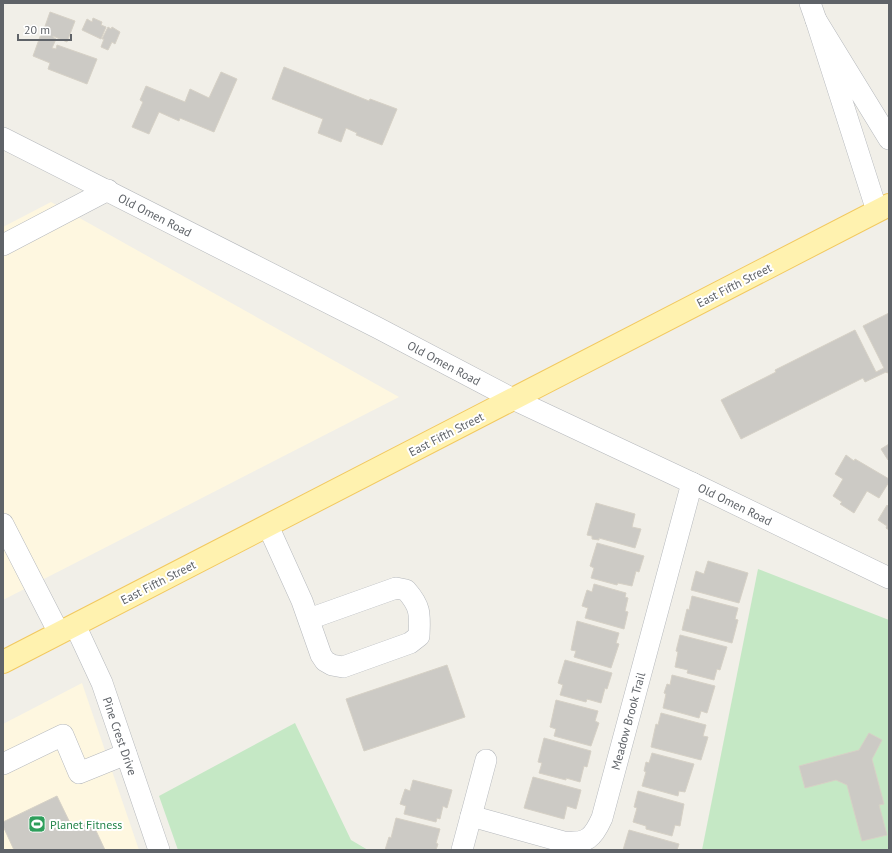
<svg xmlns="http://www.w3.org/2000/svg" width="892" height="853" font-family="'PT Sans',sans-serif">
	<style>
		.commercial { fill: #fef7e0 }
		.green { fill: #c5e8c5 }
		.building { fill: #cccac5; stroke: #d6d1c6 }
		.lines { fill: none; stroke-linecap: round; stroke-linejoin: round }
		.minor-casing { stroke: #b5b8bc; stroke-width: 22 }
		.major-casing { stroke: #f2c960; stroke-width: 24 }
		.minor { stroke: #fff; stroke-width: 21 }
		.major { stroke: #fff2af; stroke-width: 22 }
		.labels { text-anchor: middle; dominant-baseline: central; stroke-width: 4; stroke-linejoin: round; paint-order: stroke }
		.street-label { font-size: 12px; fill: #5f6368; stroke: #fff }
		.leisure-label { font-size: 12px; fill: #27864d; stroke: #fff; text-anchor: start }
	</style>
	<rect width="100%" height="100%" fill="#f1efe8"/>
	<g class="commercial">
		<path d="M51,202L399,397L3,600V227Z"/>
		<path d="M82,683L139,850H3V724Z"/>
	</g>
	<g class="green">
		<path d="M758,569L889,620V850H702Z"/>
		<path d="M295,723L351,840L368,850H178L159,796Z"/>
	</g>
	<g class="building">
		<path d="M50,12L75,21L67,42L53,36V37L56,39L52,48L56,49L57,45L97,59L87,84L48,69L50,63L33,56L41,34L45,35L46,33L43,32Z"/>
		<path d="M93,18L102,22L101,25L106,27L101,39L82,30L87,19L92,22Z"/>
		<path d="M108,27L111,29L112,27L120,32L115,44L112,42L108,50L101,47L104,39H102Z"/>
		<path d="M284,67L369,101L370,99L397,109L382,145L356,135L357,133L346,128L341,142L318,133L323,119L272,99Z"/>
		<path d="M221,72L237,79L214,132L180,118L179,121L159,112L149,134L132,127L143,102L140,100L146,86L185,102L190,89L209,98Z"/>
		<path d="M889,313V372L887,373L886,372L865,382L863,378L741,439L721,400L776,372L775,370L855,330L876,372L884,368L863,326Z"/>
		<path d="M889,444V459L888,460L881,449Z"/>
		<path d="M846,455L854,461L855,459L889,479V482L879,498L867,491L854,513L840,504L842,502L833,496L843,479L835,474Z"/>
		<path d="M596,503L635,514L632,527L641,529L635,548L599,538V540L592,539V536L587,535Z"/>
		<path d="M887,505L889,507V530L886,528L887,526L878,520Z"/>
		<path d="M597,543L644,556L639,572L636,571L632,586L618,583L617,585L591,578L594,568L590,566Z"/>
		<path d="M708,561L748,573L739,603L691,590L696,571L704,574Z"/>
		<path d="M594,584L626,593L625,597L628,598L625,611L628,612L624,629L585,618L588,608L582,606L587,590L592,592Z"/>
		<path d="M692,596L738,608L735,619L738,620L732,643L682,630L687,609L689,610Z"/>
		<path d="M577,621L619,633L616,643L619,644L611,668L574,657L576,651L571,650Z"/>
		<path d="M680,635L727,647L720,670L717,669L714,680L687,673L688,670L675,667L678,652L676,651Z"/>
		<path d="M565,660L612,673L607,689L605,688L601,703L587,699L586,702L560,695L563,685L558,683Z"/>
		<path d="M447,665L465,717L364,751L346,699Z"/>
		<path d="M672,675L715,686L707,713L701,711L699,718L663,708L666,694L664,693L667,684L670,685Z"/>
		<path d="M556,700L598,711L595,721L599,723L591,746L554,736L556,729L550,727Z"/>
		<path d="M661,713L706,725L703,736L708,737L701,760L651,747L656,724L658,725Z"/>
		<path d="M869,733L882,740L872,759L884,804L879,805L887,835L862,841L847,785L836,780L805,788L799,766L859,750Z"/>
		<path d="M544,738L591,751L587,767L584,766L580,782L566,778V780L539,773L542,763L538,762Z"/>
		<path d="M652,753L694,764L685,792L679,791L678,796L642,786L646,772L644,771L646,762L649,763Z"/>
		<path d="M533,777L581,790L576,809L567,806L564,819L524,808Z"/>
		<path d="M413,780L452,790L447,808L443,806L440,819L437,818L436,822L404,814L406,806L400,804L405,789L410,791Z"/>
		<path d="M638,791L684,804L680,826L675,825L672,836L646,829V826L633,822L637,808L634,807Z"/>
		<path d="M57,796L73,829L91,820L105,850H14L3,826V822Z"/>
		<path d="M396,818L440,829L436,843L438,844L436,850H385L389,837L391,838Z"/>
		<path d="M629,830L679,844L677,850H623Z"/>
	</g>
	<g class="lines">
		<g class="minor-casing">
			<g id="minor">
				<path d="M810,3L816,20"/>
				<path d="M3,138L378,328L513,399L692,483L889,578"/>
				<path d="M877,211L816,20L889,139"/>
				<path d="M3,245L108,190"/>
				<path d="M3,524L59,633"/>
				<path d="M268,526L302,601L321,655L325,661L332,665L343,667L410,643L419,636C420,614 421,607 406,590L396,588L309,619"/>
				<path d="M75,625L102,683L159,850"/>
				<path d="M3,764L63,735L79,773L126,754"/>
				<path d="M471,816L564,842C587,844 593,838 602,818L692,483"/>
				<path d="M462,850L486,760"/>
			</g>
		</g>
		<g class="major-casing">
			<path id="major" d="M3,662L889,205"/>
		</g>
		<use href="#minor" class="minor"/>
		<use href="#major" class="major"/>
	</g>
	<defs>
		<g id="stadium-square" transform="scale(0.9)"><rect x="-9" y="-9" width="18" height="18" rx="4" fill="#2e9e5b" stroke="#fff"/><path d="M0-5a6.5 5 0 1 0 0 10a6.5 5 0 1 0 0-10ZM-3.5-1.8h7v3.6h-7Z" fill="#fff"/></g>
	</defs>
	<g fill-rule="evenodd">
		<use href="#stadium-square" x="37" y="824"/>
	</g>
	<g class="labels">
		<g class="street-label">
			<text transform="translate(155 215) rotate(27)">Old Omen Road</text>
			<text transform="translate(734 285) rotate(-27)">East Fifth Street</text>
			<text transform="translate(444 363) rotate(28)">Old Omen Road</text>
			<text transform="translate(446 434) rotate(-27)">East Fifth Street</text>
			<text transform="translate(735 504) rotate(26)">Old Omen Road</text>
			<text transform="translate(158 582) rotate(-27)">East Fifth Street</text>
			<text transform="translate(628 721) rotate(-75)">Meadow Brook Trail</text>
			<text transform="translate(120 736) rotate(71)">Pine Crest Drive</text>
		</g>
		<g class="leisure-label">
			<text x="50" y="824">Planet Fitness</text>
		</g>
	</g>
	<rect width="892" height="853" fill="none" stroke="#5f6368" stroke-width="8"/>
	<path d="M18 34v6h53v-6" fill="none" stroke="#5f6368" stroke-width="2"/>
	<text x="24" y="34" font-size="12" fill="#5f6368" stroke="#ffffff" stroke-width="3" paint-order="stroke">20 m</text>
</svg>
